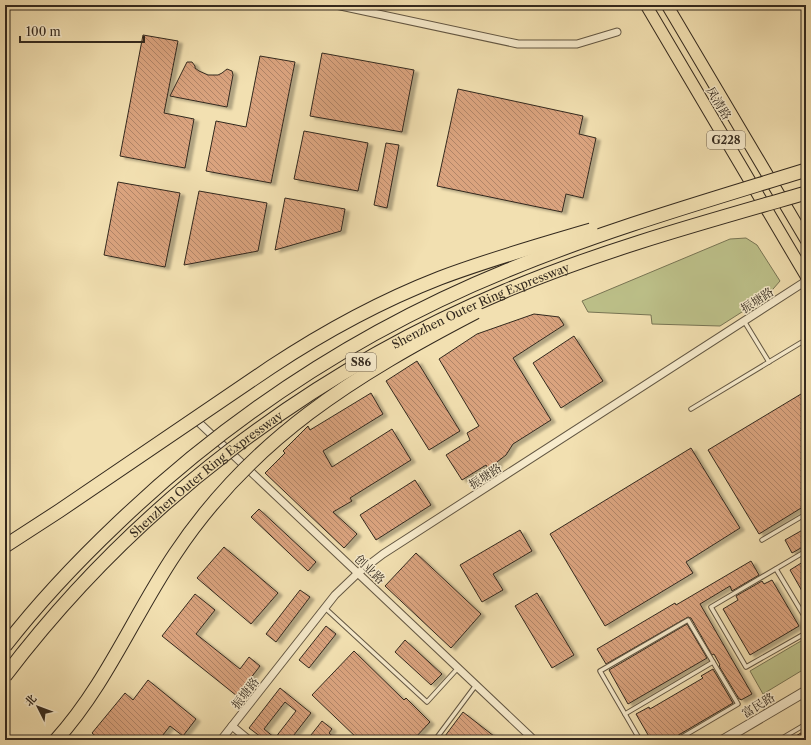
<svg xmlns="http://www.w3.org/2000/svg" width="811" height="745" font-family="'Libre Caslon Text','Noto Serif SC',serif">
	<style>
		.grass { fill: #bdc18a; stroke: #787554 }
		.building { fill: url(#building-back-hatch); stroke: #33291e; fill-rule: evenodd; filter: url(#shadow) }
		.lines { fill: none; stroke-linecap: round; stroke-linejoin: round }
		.service-casing { stroke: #635743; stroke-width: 5.5 }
		.minor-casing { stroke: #635743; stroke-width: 9 }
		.tertiary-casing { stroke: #635743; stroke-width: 11 }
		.trunk-casing { stroke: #33291e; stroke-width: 13 }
		.service { stroke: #f7ebcc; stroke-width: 3.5 }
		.minor { stroke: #f7ebcc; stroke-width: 7 }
		.tertiary { stroke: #f7ebcc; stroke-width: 9 }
		.trunk { stroke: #f2e0b1; stroke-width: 11 }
		.motorway-bridge-casing { stroke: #33291e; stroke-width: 15; stroke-linecap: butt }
		.motorway-bridge { stroke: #f2e0b1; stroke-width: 13 }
		.labels { text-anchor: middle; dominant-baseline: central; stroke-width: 3; stroke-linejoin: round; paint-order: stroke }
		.shield { fill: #f7ebcc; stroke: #6e6352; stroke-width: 1 }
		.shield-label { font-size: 11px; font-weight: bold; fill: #33291e }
		.street-label { font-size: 12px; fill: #33291e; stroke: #f7ebcc }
	</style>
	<defs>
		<pattern id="building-back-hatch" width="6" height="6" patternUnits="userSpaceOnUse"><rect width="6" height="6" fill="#daa37e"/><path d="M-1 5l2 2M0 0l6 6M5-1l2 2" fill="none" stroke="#b18567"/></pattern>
		<filter id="shadow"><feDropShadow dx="4.5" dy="2.5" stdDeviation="1" flood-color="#0004"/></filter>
	</defs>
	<rect width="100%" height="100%" fill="#f2e0b1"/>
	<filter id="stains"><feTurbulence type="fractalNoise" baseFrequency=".005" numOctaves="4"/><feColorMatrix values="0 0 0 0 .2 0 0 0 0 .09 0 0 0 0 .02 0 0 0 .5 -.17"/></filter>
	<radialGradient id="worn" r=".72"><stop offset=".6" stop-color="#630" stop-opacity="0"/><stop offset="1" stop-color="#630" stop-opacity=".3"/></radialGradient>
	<g class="grass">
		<path d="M746,238L757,245L780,281L767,296L720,326L652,324L651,315L588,312L582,301L730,239Z"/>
		<path d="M806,638V668L763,694L750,671Z"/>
	</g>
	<g class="building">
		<path d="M143,35L178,41L164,113L194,119L185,168L120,156Z"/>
		<path d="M322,53L414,70L402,132L310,116Z"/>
		<path d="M260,56L295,62L271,183L206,171L216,121L246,127Z"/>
		<path d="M187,62H192L195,66V68L199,71L208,75H218L222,73L227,69L232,71L233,75L227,107L170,96Z"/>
		<path d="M458,89L583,116L579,134L596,138L583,198L566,194L562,212L437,186Z"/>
		<path d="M304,131L368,143L358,191L294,179Z"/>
		<path d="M386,143L399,145L387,208L374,205Z"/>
		<path d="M118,182L180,193L165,267L104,255Z"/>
		<path d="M199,191L267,203L258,251L184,265Z"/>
		<path d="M285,198L345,209L341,231L275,250Z"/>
		<path d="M534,314L559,317L564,325L513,358L551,420L513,444L506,455L497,462L498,464L489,470L486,465L462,480L446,455L470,440L467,433L479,426L439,359L477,334Z"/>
		<path d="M574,336L603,381L561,408L533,363Z"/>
		<path d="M417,361L460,431L429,450L386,381Z"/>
		<path d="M806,391V505L759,534L708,450Z"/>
		<path d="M371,393L383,414L323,451L332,467L392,429L411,460L350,498L352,501L333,512L357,534L344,548L265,473L285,453L283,451L308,426L310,430Z"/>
		<path d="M691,448L740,528L686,562L693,573L605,626L550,534Z"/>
		<path d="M415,480L431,505L376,540L360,515Z"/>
		<path d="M259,509L316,562L308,571L251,517Z"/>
		<path d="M806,528V545L792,553L785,540Z"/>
		<path d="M520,530L532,551L493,574L503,590L482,602L460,565Z"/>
		<path d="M224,547L278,593L251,624L197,578Z"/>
		<path d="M416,553L481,614L451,648L385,586Z"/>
		<path d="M806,560V598L790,570Z"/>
		<path d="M751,561L759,575L732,591L730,586L700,604L752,694L741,700L740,699H739L719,666L720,665L714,654L712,655L691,618L688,617L606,664L597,649L675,603L676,605Z"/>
		<path d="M772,580L799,626L750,655L723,609L738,600L736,596L762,581L764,584Z"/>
		<path d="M300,590L310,597L276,642L266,634Z"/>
		<path d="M537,593L574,655L552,668L515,606Z"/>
		<path d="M195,594L215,610L196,634L240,669L249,657L260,666L237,696L162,636Z"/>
		<path d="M687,624L707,658L628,704L609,670Z"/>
		<path d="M326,626L336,634L309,668L299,660Z"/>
		<path d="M405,640L442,674L431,685L395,652Z"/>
		<path d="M354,651L404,700L406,698L430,722L413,740H359L312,695Z"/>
		<path d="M713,669L733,703L670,740H651L636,714L649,707L650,709L703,678L701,676Z"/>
		<path d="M148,680L196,719L183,736L170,726L159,740H100L92,733L125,693L133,700Z"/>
		<path d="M280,688L311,713L290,740H265L249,728ZM285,702L296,711L275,738L264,729Z"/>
		<path d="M463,712L499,740H442Z"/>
		<path d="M322,721L332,729L329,733L337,740H307Z"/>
		<path d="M806,730V740H789Z"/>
	</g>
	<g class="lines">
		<g class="service-casing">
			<g id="service">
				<path d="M744,321L769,362"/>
				<path d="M691,409L802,342L806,348"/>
				<path d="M762,540L806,514"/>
				<path d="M806,551L711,607L746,667L806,633"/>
				<path d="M776,569L806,619"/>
				<path d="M325,608L427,702L458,668"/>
				<path d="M625,714L713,662"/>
				<path d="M435,740L476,685"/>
				<path d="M640,740L600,671L688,620L738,704L677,740"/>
				<path d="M779,740L806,724"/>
			</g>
		</g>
		<g class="minor-casing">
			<g id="minor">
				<path d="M336,5L518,44H577L617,32"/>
				<path d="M193,417L534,740"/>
				<path d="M232,726L249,740"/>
				<path d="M221,740L335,595L358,573L383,554L806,281"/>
			</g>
		</g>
		<g class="tertiary-casing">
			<path id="tertiary" d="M723,740L806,691"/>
		</g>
		<g class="trunk-casing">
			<g id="trunk">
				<path d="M646,5L806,276"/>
				<path d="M667,5L806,240"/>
			</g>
		</g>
		<use href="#service" class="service"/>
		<use href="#minor" class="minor"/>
		<use href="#tertiary" class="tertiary"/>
		<use href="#trunk" class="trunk"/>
		<g class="motorway-bridge-casing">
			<g id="motorway-bridge">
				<path d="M5,546L59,511L271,367C324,332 381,301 440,278C490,259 540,245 591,230"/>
				<path d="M5,646C39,602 78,561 118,523C231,415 363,329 508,270C605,230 706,201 806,170"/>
				<path id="s1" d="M5,676C134,506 309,373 505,291C602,250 705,222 806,193"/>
				<path d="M56,740C106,685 134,615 175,554C252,438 355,375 476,312"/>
			</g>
		</g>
		<use href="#motorway-bridge" class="motorway-bridge"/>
	</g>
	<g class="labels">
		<g class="shield">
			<rect x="707" y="131" width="38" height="18" rx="3"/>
			<rect x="346" y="353" width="30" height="18" rx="3"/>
		</g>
		<g class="shield-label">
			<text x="726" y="140">G228</text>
			<text x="361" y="362">S86</text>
		</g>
		<g class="street-label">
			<text transform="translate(719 103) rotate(59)">凤清路</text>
			<text transform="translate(757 300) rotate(-33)">振塘路</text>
			<text stroke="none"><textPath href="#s1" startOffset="610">Shenzhen Outer Ring Expressway</textPath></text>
			<text stroke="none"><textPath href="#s1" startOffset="286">Shenzhen Outer Ring Expressway</textPath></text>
			<text transform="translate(485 476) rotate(-33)">振塘路</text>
			<text transform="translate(370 569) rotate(43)">创业路</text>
			<text transform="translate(245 693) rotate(-52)">振塘路</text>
			<text transform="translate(758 705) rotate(-31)">富民路</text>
		</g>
	</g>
	<rect width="811" height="745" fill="none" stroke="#f2e0b1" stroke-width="20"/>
	<rect x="6" y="6" width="799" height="733" fill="none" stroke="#33291e" stroke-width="2"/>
	<rect x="10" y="10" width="791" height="725" fill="none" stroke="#33291e"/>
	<g transform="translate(38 707) rotate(312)" stroke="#f7ebcc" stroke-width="3" paint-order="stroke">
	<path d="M0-3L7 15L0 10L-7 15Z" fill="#33291e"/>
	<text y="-6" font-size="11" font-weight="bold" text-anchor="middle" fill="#33291e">北</text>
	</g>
	<path d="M20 36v6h124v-6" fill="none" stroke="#33291e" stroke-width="2"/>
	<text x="26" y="36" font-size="12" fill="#33291e" stroke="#f7ebcc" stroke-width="3" paint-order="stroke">100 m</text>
	<rect width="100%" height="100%" filter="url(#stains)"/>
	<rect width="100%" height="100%" fill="url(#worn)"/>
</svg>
